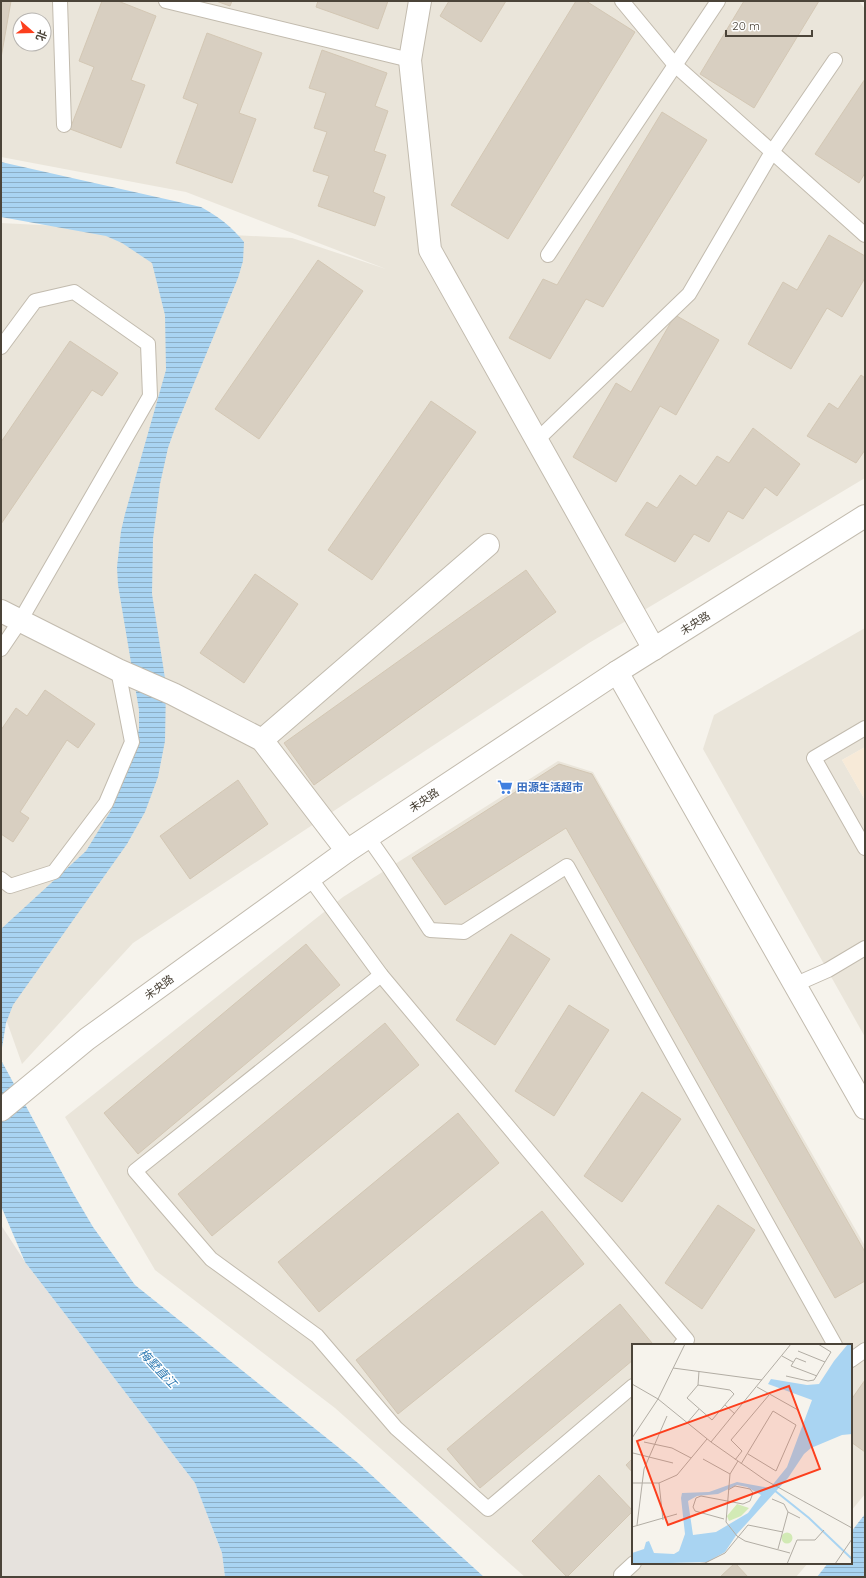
<svg xmlns="http://www.w3.org/2000/svg" width="866" height="1578" font-family="Quicksand,'Noto Sans SC',sans-serif">
	<style>
		.residential { fill: #eae5da; fill-rule: evenodd }
		.commercial { fill: #f7ead8 }
		.industrial { fill: #e6e2dd }
		.water { fill: url(#water-rules) }
		.building { fill: #d8cfc1; stroke: #d3c7b4 }
		.lines { fill: none; stroke-linecap: round; stroke-linejoin: round }
		.lane-casing { stroke: #c2bbae; stroke-width: 16 }
		.street-casing { stroke: #c2bbae; stroke-width: 24 }
		.lane { stroke: #fff; stroke-width: 14 }
		.street { stroke: #fff; stroke-width: 22 }
		.labels { text-anchor: middle; dominant-baseline: central; stroke-width: 3; stroke-linejoin: round; paint-order: stroke }
		.street-label { font-size: 11px; fill: #4b4439; stroke: #fff }
		.shop-label { font-size: 11px; font-weight: bold; fill: #366cbe; stroke: #fff; text-anchor: start }
		.water-label { font-size: 12px; font-style: italic; fill: #2e7ab2; stroke: #fff }
		.inset-river { fill: none; stroke: #a9d4f2; stroke-width: 2 }
		.inset-road { fill: none; stroke: #b2ada4; stroke-width: 1 }
		.view { fill: #fc3f1d; fill-opacity: 0.15; stroke: #fc3f1d; stroke-width: 2 }
		.inset-edge { fill: none; stroke: #4b4439; stroke-width: 2 }
	</style>
	<defs>
		<pattern id="water-rules" width="6" height="5" patternUnits="userSpaceOnUse"><rect width="6" height="5" fill="#a9d4f2"/><path d="M0 2.5h6" fill="none" stroke="#8caec5"/></pattern>
	</defs>
	<rect width="100%" height="100%" fill="#f6f3ec"/>
	<g class="residential">
		<path d="M1,1H859L865,9V478L589,643L133,943L22,1064L1,1005V223L292,238L386,269L186,192L1,157ZM20,20H44V44H20Z"/>
		<path d="M865,628V747L842,760L865,800V1037L703,749L714,715Z"/>
		<path d="M558,761L593,772L865,1246V1494L851,1511V1345H633V1563H808L796,1577H525L335,1408L155,1270L65,1117L343,897Z"/>
	</g>
	<path class="commercial" d="M865,747V800L842,760Z"/>
	<path class="industrial" d="M1,1225L25,1262L195,1483L222,1553L225,1577H1Z"/>
	<g class="water">
		<path d="M1,162L201,207C219,217 231,226 244,242L243,261L238,278L174,431L168,448L160,484L153,539L152,594L166,685L165,741L158,777L145,812L127,844L13,1005L6,1023L1,1054V929L86,851L110,812L130,764L139,729V710L118,585L117,567L121,531L125,514L166,370L165,315L152,263L122,243L106,236L1,217Z"/>
		<path d="M1,1060L73,1193L93,1227L135,1285L358,1463L484,1577H225L222,1553L195,1483L25,1262L1,1206Z"/>
		<path d="M865,1514V1577H817L828,1563H851V1532Z"/>
	</g>
	<g class="building">
		<path d="M1,1H11L1,58Z"/>
		<path d="M102,1H118L156,16L131,80L145,85L121,148L70,129L94,67L79,61Z"/>
		<path d="M216,1H232L230,6Z"/>
		<path d="M318,1H388L378,29L316,7Z"/>
		<path d="M449,1H506L481,42L440,16Z"/>
		<path d="M576,1H586L635,32L508,239L451,205Z"/>
		<path d="M744,1H819L754,108L700,74Z"/>
		<path d="M207,33L262,53L239,113L256,119L232,183L176,163L198,104L183,98Z"/>
		<path d="M322,50L387,73L375,106L388,111L374,151L386,155L373,192L385,197L375,226L318,206L329,176L313,171L327,132L314,128L326,93L309,88Z"/>
		<path d="M865,79V173L859,183L815,154Z"/>
		<path d="M662,112L707,140L603,307L586,299L550,359L509,338L543,279L557,285Z"/>
		<path d="M829,235L865,256V278L842,317L827,308L791,369L748,344L783,282L797,290Z"/>
		<path d="M318,260L363,291L259,439L215,409Z"/>
		<path d="M675,315L719,340L676,415L660,406L616,482L573,457L616,383L631,392Z"/>
		<path d="M70,341L118,373L102,396L92,390L1,524V442Z"/>
		<path d="M861,375L865,378V450L856,463L807,436L829,403L838,409Z"/>
		<path d="M431,401L476,432L372,580L328,550Z"/>
		<path d="M753,428L800,464L777,496L765,487L743,519L728,511L709,542L694,534L675,562L625,535L647,502L657,508L680,475L696,486L717,456L729,463Z"/>
		<path d="M526,570L556,612L314,785L284,743Z"/>
		<path d="M255,574L298,604L244,683L200,653Z"/>
		<path d="M45,690L95,724L78,748L67,740L20,812L29,818L13,842L1,834V730L16,708L27,716Z"/>
		<path d="M559,764L592,774L865,1252V1281L835,1298L566,828L445,905L412,858Z"/>
		<path d="M238,780L268,824L190,879L160,836Z"/>
		<path d="M511,934L550,959L495,1045L456,1020Z"/>
		<path d="M306,944L340,985L138,1154L104,1113Z"/>
		<path d="M569,1005L609,1030L554,1116L515,1091Z"/>
		<path d="M385,1023L419,1065L212,1236L178,1194Z"/>
		<path d="M642,1092L681,1119L622,1202L584,1176Z"/>
		<path d="M458,1113L499,1163L319,1312L278,1262Z"/>
		<path d="M718,1205L755,1230L702,1309L665,1283Z"/>
		<path d="M542,1211L584,1264L398,1414L356,1360Z"/>
		<path d="M620,1304L652,1343L650,1345H633V1360L480,1488L447,1449Z"/>
		<path d="M865,1380V1452L851,1442V1400Z"/>
		<path d="M633,1458V1473L626,1465Z"/>
		<path d="M599,1475L633,1511L567,1577L532,1541Z"/>
		<path d="M735,1563L748,1577H720Z"/>
	</g>
	<g class="lines">
		<g class="lane-casing">
			<g id="lane">
				<path d="M60,1L64,125"/>
				<path d="M166,1L410,60"/>
				<path d="M622,1L675,65L865,235"/>
				<path d="M548,255L718,1"/>
				<path d="M1,347L35,301L74,292L148,344L150,396L20,621L1,649"/>
				<path d="M537,440L689,294L772,152L835,60"/>
				<path d="M865,728L814,758L865,848"/>
				<path d="M368,837L389,867L430,930L464,932L567,866L835,1345"/>
				<path d="M310,878L381,975L687,1340L681,1345"/>
				<path d="M1,879L10,886L54,872L106,803L132,742L118,670"/>
				<path d="M381,975L135,1171L211,1259L317,1336L396,1428L488,1509L633,1386"/>
				<path d="M794,985L828,970L865,948"/>
				<path d="M851,1360L865,1350"/>
				<path d="M621,1575L634,1563"/>
			</g>
		</g>
		<g class="street-casing">
			<g id="street">
				<path d="M420,1L410,60L430,250L654,649"/>
				<path d="M1,611L118,670L173,694L262,740L347,851"/>
				<path d="M617,672L865,1108"/>
				<path d="M262,740L488,545"/>
				<path d="M1,1110L87,1039L347,851L617,672L865,516"/>
			</g>
		</g>
		<use href="#lane" class="lane"/>
		<use href="#street" class="street"/>
	</g>
	<defs>
		<g id="supermarket-bare" transform="scale(1.2)"><path d="M-6-5.5h2.5l.6 2H6L4.5 2H-2.5L-4.4-4H-6ZM-1.5 3.2a1.3 1.3 0 1 0 .1 0ZM3 3.2a1.3 1.3 0 1 0 .1 0Z" fill="#3f7fe0" stroke="#fff" stroke-width="2.5" paint-order="stroke"/></g>
	</defs>
	<g fill-rule="evenodd">
		<use href="#supermarket-bare" x="505" y="787"/>
	</g>
	<g class="labels">
		<g class="street-label">
			<text transform="translate(695 623) rotate(-32)">未央路</text>
			<text transform="translate(424 800) rotate(-34)">未央路</text>
			<text transform="translate(159 987) rotate(-36)">未央路</text>
		</g>
		<g class="shop-label">
			<text x="517" y="787">田源生活超市</text>
		</g>
		<g class="water-label">
			<text transform="translate(158 1368) rotate(47)">梅墅直江</text>
		</g>
	</g>
	<g transform="translate(632 1344)">
		<rect width="220" height="220" fill="#f6f3ec"/>
		<path d="M105,160L117,164L109,172L97,177L95,172ZM149.5 194a5.5 5.5 0 1 1 11 0a5.5 5.5 0 1 1-11 0Z" fill="#d2eab5"/>
		<path d="M216,0H220V90L210,91L179,104L172,110L156,134L105,190L93,208L75,218L0,220V209L12,205L14,198L17,197L22,209L42,210L47,207L53,190L49,154L50,149L77,148L105,138L138,144L155,123L180,56L136,40L139,35L175,41L187,40L202,17ZM105,141L115,143L129,151L116,169L84,188L61,191L56,157L65,152L86,150Z" fill="#a9d4f2" fill-rule="evenodd"/>
		<path class="inset-river" d="M142,146L177,174L220,215"/>
		<path class="inset-road" d="M166,7L193,18M150,12L161,18M174,18L164,14L159,22L185,32M41,24L130,36M154,32L176,37L182,36L199,8L186,0M0,40L26,55L79,98L133,136L220,184M66,41L98,46L102,50L80,76L55,54L66,41L67,27M125,43L166,66M93,61L103,70M55,79L67,65M0,94L26,55L53,0M12,98L40,104L59,114M79,98L159,0M1,109L41,119M71,115L98,130M103,116L110,107L99,96L137,51M106,117L98,130L94,178L105,192L113,197L158,209M109,120L141,67L164,81L144,127L116,110M0,139H27L45,131L75,95M27,139L31,176M140,155L152,160L156,168L168,174M92,175L63,167L61,163L64,154L69,152L111,160L118,157L121,149L118,145L103,142L96,146M5,181L12,125L35,72M0,183L45,170M146,205L156,168M62,220L73,219L93,209L116,181L151,188M155,220L165,196H183L192,186M203,220L220,195"/>
		<path class="view" d="M157,42L188,125L36,181L5,97Z"/>
		<rect width="220" height="220" class="inset-edge"/>
	</g>
	<rect width="866" height="1578" fill="none" stroke="#4b4439" stroke-width="4"/>
	<g transform="translate(32 32) rotate(110)"><circle r="19" fill="#ffffff" stroke="#b7b4b0"/>
	<path d="M0-3L7 15L0 10L-7 15Z" fill="#fc3f1d"/>
	<text y="-6" font-size="11" font-weight="bold" text-anchor="middle" fill="#4b4439">北</text>
	</g>
	<path d="M726 30v6h86v-6" fill="none" stroke="#4b4439" stroke-width="2"/>
	<text x="732" y="30" font-size="12" fill="#4b4439" stroke="#ffffff" stroke-width="3" paint-order="stroke">20 m</text>
</svg>
